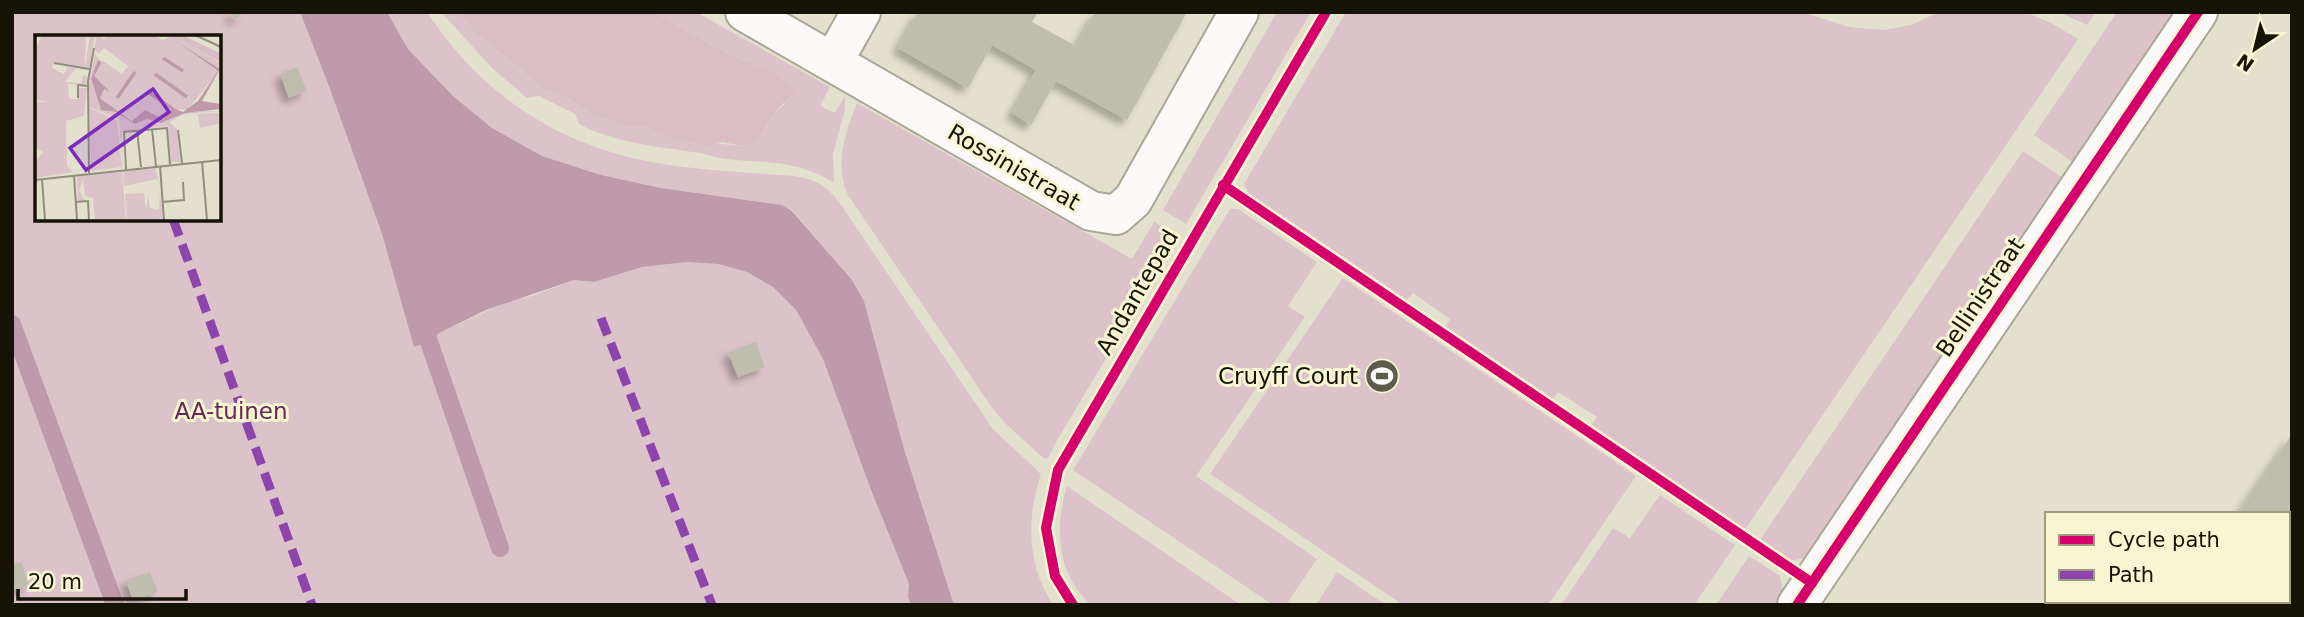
<svg xmlns="http://www.w3.org/2000/svg" width="2304" height="617" font-family="'DejaVu Sans',sans-serif">
	<style>
		.green { fill: #dcc3c9; fill-rule: evenodd }
		.forest { fill: #dbbdc6 }
		.water { fill: #be9aaa }
		.lines { fill: none; stroke-linecap: round; stroke-linejoin: round }
		.stream { stroke: #be9aaa; stroke-width: 18 }
		.building { fill: #bfbdae; filter: url(#shadow) }
		.minor-casing { stroke: #a9a798; stroke-width: 42 }
		.minor { stroke: #fbfaf8; stroke-width: 38 }
		.quiet { stroke: #8e44ad; stroke-width: 9; stroke-dasharray: 18 9; stroke-linecap: butt }
		.cycleway-casing { stroke: #f8f6d2; stroke-width: 15 }
		.cycleway { stroke: #d6006c; stroke-width: 10 }
		.labels { text-anchor: middle; dominant-baseline: central; stroke-width: 6; stroke-linejoin: round; paint-order: stroke }
		.street-label { font-size: 23px; fill: #141306; stroke: #f8f6d2 }
		.poi-label { font-size: 23px; fill: #141306; stroke: #f8f6d2; text-anchor: end }
		.park-label { font-size: 23px; fill: #682954; stroke: #f8f6d2 }
		.inset-river { fill: none; stroke: #be9aaa; stroke-width: 3.5 }
		.inset-road { fill: none; stroke: #908f7d; stroke-width: 2 }
		.view { fill: #7b2cbf; fill-opacity: 0.15; stroke: #7b2cbf; stroke-width: 3.5 }
		.inset-edge { fill: none; stroke: #141306; stroke-width: 3.5 }
	</style>
	<defs>
		<filter id="shadow"><feDropShadow dx="-6" dy="6" stdDeviation="3.5" flood-color="#0004"/></filter>
	</defs>
	<rect width="100%" height="100%" fill="#e3e1cd"/>
	<g class="green">
		<path d="M12,12H300L330,89L382,234L414,347L432,341L439,333L509,301L532,296L574,280L594,282L642,267L687,262L718,264L747,272L773,287L796,310L823,359L871,490L909,584L908,597L911,605H12ZM37,37H219V219H37Z"/>
		<path d="M387,12H427C480,93 557,145 652,162C689,169 726,171 763,174C781,176 800,174 816,182C829,188 838,200 846,212L992,428L1041,474C1026,520 1027,564 1053,605H954L904,449L864,301L852,280L793,211L782,205L661,188L601,175L542,156L492,128L453,96L408,49Z"/>
		<path d="M441,12H459L475,33L516,65L539,87L563,96L595,115L625,126L646,127L672,139L742,146L757,141L775,112L785,104L749,62L727,53L653,12H696L830,87L820,106L835,113L845,96V109L833,154L834,183C795,158 762,164 719,158C711,156 702,153 693,152C652,146 616,143 579,124L575,114L539,96L527,98L493,69Z"/>
		<path d="M1277,12H1311L1186,224L1163,210Z"/>
		<path d="M1346,12H1802L1849,27L1883,30L1911,25L1939,12H2025L2051,23L2078,39L1744,531L1591,426L1597,417L1558,392L1552,400L1445,327L1450,319L1413,293L1407,300L1249,194L1244,184Z"/>
		<path d="M2059,12H2096L2087,25Z"/>
		<path d="M2117,12H2175L2074,163L2034,135Z"/>
		<path d="M857,103L1132,259L1154,222L1179,236L1056,442L1048,459L1043,458L1005,423L993,409L848,195C834,164 845,133 857,103Z"/>
		<path d="M2023,151L2063,178L1805,558L1790,561L1760,540Z"/>
		<path d="M1230,209H1238L1317,262L1288,306L1305,317L1196,476L1317,559L1286,605H1273L1073,470Z"/>
		<path d="M1343,278L1636,476L1548,605H1403L1210,474Z"/>
		<path d="M1067,486L1241,605H1091C1057,574 1054,529 1067,486Z"/>
		<path d="M1660,495L1735,545L1694,605H1561L1613,528L1630,538Z"/>
		<path d="M1749,556L1780,576L1783,592L1775,605H1716Z"/>
		<path d="M1337,572L1386,605H1316Z"/>
	</g>
	<path class="forest" d="M459,12H653L727,53L772,72L795,91L775,112L757,141L742,146L722,142L711,146L672,139L646,127L625,126L595,115L563,96L539,87L516,65L475,33Z"/>
	<path class="water" d="M300,12H387L408,49L453,96L492,128L542,156L601,175L661,188L782,205L792,211L852,280L864,301L904,449L954,605H911L908,597L909,584L871,490L823,359L796,310L773,287L747,272L718,264L687,262L642,267L594,282L574,280L486,310L439,333L432,341L414,347L382,234L330,89Z"/>
	<g class="lines">
		<g class="stream">
			<path d="M12,324L115,605"/>
			<path d="M424,327L500,548"/>
		</g>
	</g>
	<g class="building">
		<path d="M229,12H244L235,20Z"/>
		<path d="M918,12H1038L1032,22L1076,46L1095,12H1187L1127,120L1056,81L1031,125L1012,113L1036,70L992,45L968,88L898,48Z"/>
		<path d="M297,67L307,91L289,98L280,74Z"/>
		<path d="M756,342L765,367L738,377L728,352Z"/>
		<path d="M2292,434V605H2176L2179,601H2288V514H2238Z"/>
		<path d="M21,562L29,585L12,591V565Z"/>
		<path d="M150,572L158,592L133,601L126,580Z"/>
	</g>
	<g class="lines">
		<g class="minor-casing">
			<g id="minor">
				<path d="M745,12L1091,211L1116,215L1133,200L1239,12"/>
				<path d="M833,62L861,12"/>
				<path d="M1797,605L2198,12"/>
			</g>
		</g>
		<use href="#minor" class="minor"/>
		<g class="quiet">
			<path d="M173,219L312,605"/>
			<path d="M601,318L712,605"/>
		</g>
		<g class="cycleway-casing">
			<g id="cycleway">
				<path d="M1223,185L1812,583"/>
				<path d="M1073,605L1055,576L1046,528L1058,470L1326,12"/>
				<path d="M1797,605L2198,12"/>
			</g>
		</g>
		<use href="#cycleway" class="cycleway"/>
	</g>
	<defs>
		<g id="stadium-disc" transform="scale(1.75)"><circle r="9.5" fill="#5c5b4c" stroke="#f8f6d2"/><path d="M0-5a6.5 5 0 1 0 0 10a6.5 5 0 1 0 0-10ZM-3.5-1.8h7v3.6h-7Z" fill="#fff"/></g>
	</defs>
	<g fill-rule="evenodd">
		<use href="#stadium-disc" x="1382" y="376"/>
	</g>
	<g class="labels">
		<g class="street-label">
			<text transform="translate(1014 167) rotate(30)">Rossinistraat</text>
			<text transform="translate(1137 292) rotate(-60)">Andantepad</text>
			<text transform="translate(1980 297) rotate(-56)">Bellinistraat</text>
		</g>
		<g class="poi-label">
			<text x="1358" y="376">Cruyff Court</text>
		</g>
		<g class="park-label">
			<text x="231" y="411">AA-tuinen</text>
		</g>
	</g>
	<g transform="translate(35 35)">
		<rect width="186" height="186" fill="#e3e1cd"/>
		<path d="M7,0H51L50,32L55,0L60,1L54,33L18,29L17,33L29,39L32,32L53,36L40,34L30,47L46,48L48,40L52,41L51,50L33,49L34,64H43L44,53H52L49,81L31,86L32,131L38,137L0,143V127L8,117L1,113L0,122V67H15L0,65V15ZM62,0L69,4L72,0H119L127,5L140,0L185,28V34L142,6L183,37L152,75L138,74L125,85L110,75L99,86L65,63L69,53L58,42L68,26L87,39L93,31L69,13L64,19L59,14ZM60,19L64,24L56,46L66,75L81,77L100,89L112,84L127,88L151,77L186,76L149,79L134,87L142,94L145,127H136L133,91L87,96L88,132L84,84L54,72V48ZM54,73L82,85L87,132L56,136ZM183,78L184,89L165,93L163,79ZM120,133L125,150L122,144L89,151L88,136ZM87,137L91,185H60L58,163L50,161L48,145L44,155L50,166H43L42,141ZM125,157L128,185H92L90,159L109,158L111,175L113,160L115,173L124,175Z" fill="#dcc3c9"/>
		<path d="M147,0L185,18V27L140,1Z" fill="#dbbdc6"/>
		<path d="M141,6L185,34L167,66L185,69V74L150,78L126,88L112,84L100,89L81,77L66,75L56,44L63,25L67,27L59,41L75,57L69,54L65,63L97,86L110,75L128,84L138,73L148,77L163,66L183,36Z" fill="#be9aaa"/>
		<path class="inset-river" d="M128,23L148,36M120,39L152,62M112,56L138,74M82,63L100,37"/>
		<path class="inset-road" d="M160,0L186,12M19,28L54,34M43,63V50L53,51M117,94L121,131M102,95L106,132M143,95L147,128M167,126L172,185M125,131L129,185M91,134L89,97L132,93L135,130M54,138L53,46L59,13M39,140L42,185M7,144L10,185M0,145L186,125M41,167L53,166L54,185M127,167L149,165L148,147"/>
		<path class="view" d="M118,54L134,77L51,135L35,113Z"/>
		<rect width="186" height="186" class="inset-edge"/>
	</g>
	<rect width="2304" height="617" fill="none" stroke="#141306" stroke-width="28"/>
	<rect x="2045" y="512" width="245" height="91" fill="#f8f6d2" stroke="#9d9b80" stroke-width="2"/>
	<rect x="2059" y="535" width="35" height="10" fill="#d6006c" stroke="#9d9b80" stroke-width="2"/>
	<text x="2108" y="547" font-size="21" fill="#141306">Cycle path</text>
	<rect x="2059" y="570" width="35" height="10" fill="#8e44ad" stroke="#9d9b80" stroke-width="2"/>
	<text x="2108" y="582" font-size="21" fill="#141306">Path</text>
	<g transform="translate(2255 49) rotate(215)" stroke="#f8f6d2" stroke-width="5" paint-order="stroke">
	<path d="M0-5L12 26L0 18L-12 26Z" fill="#141306"/>
	<text y="-10" font-size="19" font-weight="bold" text-anchor="middle" fill="#141306">N</text>
	</g>
	<path d="M18 589v10h168v-10" fill="none" stroke="#141306" stroke-width="3.5"/>
	<text x="28" y="589" font-size="21" fill="#141306" stroke="#f8f6d2" stroke-width="5" paint-order="stroke">20 m</text>
</svg>
